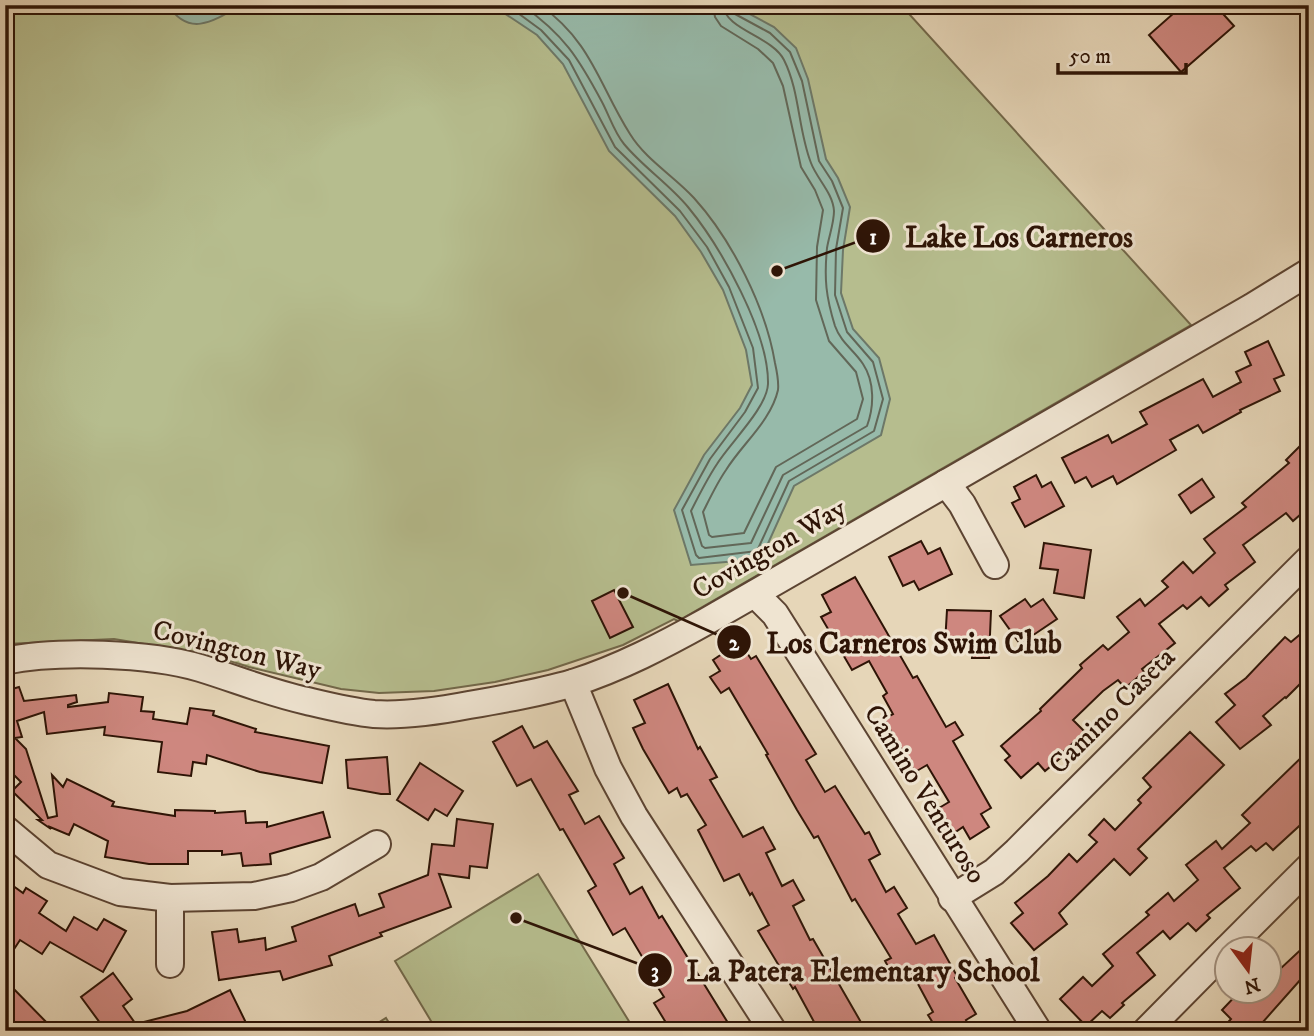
<svg xmlns="http://www.w3.org/2000/svg" width="1314" height="1036" font-family="'IM FELL DW Pica',serif">
	<style>
		.green { fill: #b6bd8e; stroke: #72684a; stroke-width: 2 }
		.water { fill: #97baaa; stroke: #6d7868; stroke-width: 2 }
		.lines { fill: none; stroke-linecap: round; stroke-linejoin: round }
		.shore { stroke: #626758; stroke-width: 2 }
		.building { fill: #ce877f; stroke: #2e1406; stroke-width: 2 }
		.minor-casing { stroke: #5c4432; stroke-width: 30 }
		.minor { stroke: #efe4d1; stroke-width: 26 }
		.labels { text-anchor: middle; dominant-baseline: central; stroke-width: 6; stroke-linejoin: round; paint-order: stroke }
		.street-label { font-size: 28px; fill: #2e1406; stroke: #efe4d1 }
		.leader { fill: none; stroke: #2e1406; stroke-width: 2.5 }
		.callout-dot { fill: #2e1406; stroke: #efe4d1; stroke-width: 2.5 }
		.mark-label { font-size: 21px; text-anchor: middle; font-weight: bold; fill: #fff }
		.callout-label { font-size: 30px; text-anchor: middle; font-weight: bold; fill: #2e1406; stroke: #efe4d1; stroke-width: 6; stroke-linejoin: round; paint-order: stroke }
	</style>
	<rect width="100%" height="100%" fill="#e6d6b8"/>
	<filter id="stains"><feTurbulence type="fractalNoise" baseFrequency=".00286" numOctaves="4"/><feColorMatrix values="0 0 0 0 .2 0 0 0 0 .09 0 0 0 0 .02 0 0 0 .5 -.17"/></filter>
	<radialGradient id="worn" r=".72"><stop offset=".6" stop-color="#630" stop-opacity="0"/><stop offset="1" stop-color="#630" stop-opacity=".3"/></radialGradient>
	<g class="green">
		<path d="M5,5H901L1191,325L678,621L674,619L623,645L548,670L495,682L434,691L379,693L341,689L249,667L211,655L114,639L5,644Z"/>
		<path d="M538,874L635,1031H437L395,961Z"/>
		<path d="M386,1018L394,1031H365Z"/>
	</g>
	<g class="water">
		<path d="M168,5H241C214,21 189,38 168,5Z"/>
		<path d="M492,5H733L774,27L796,48L808,79L826,159L838,178L850,207L843,250L841,293L853,329L879,358L890,399L881,435L794,486L761,559L691,565L674,510L704,455L740,408L752,385L746,350L723,290L701,252L675,216L609,151L563,64L537,35Z"/>
	</g>
	<g class="lines">
		<g class="shore">
			<path d="M507,5L541,30L569,60L615,147L680,211L707,247L729,287L753,348L758,388L745,412L710,459L682,510L696,555L699,558L757,551L789,481L874,431L883,399L873,362L847,332L835,295L836,249L843,208L832,181L819,161L802,81L790,52L770,33L735,14L732,5"/>
			<path d="M522,5C564,35 578,57 602,102C609,115 614,132 624,144C643,167 669,184 688,207C721,247 769,333 768,384C767,408 729,444 717,464C707,479 699,495 691,511L702,546L705,548L751,543L783,475L867,426C874,407 875,382 863,364C854,350 841,343 835,326C826,297 824,279 827,248C829,236 834,223 834,211C833,193 817,179 811,163C798,130 800,92 784,60C772,36 725,30 723,5"/>
			<path d="M540,5C592,42 599,85 630,134C646,160 674,176 694,198C732,240 766,308 775,363C777,372 779,381 778,390C771,421 742,444 726,470C717,483 710,498 703,512L709,535L712,537L744,533L776,467L857,419L863,399L856,372L829,341L816,300L817,247L823,210L815,190L801,167L783,86L773,63L758,49L721,26L715,17L713,5"/>
		</g>
	</g>
	<g class="building">
		<path d="M1183,5H1215L1234,26L1181,72L1149,35Z"/>
		<path d="M1268,341L1284,375L1274,379L1280,391L1240,410L1241,412L1203,433L1198,425L1170,440L1176,450L1117,484L1113,476L1092,487L1086,477L1075,483L1062,458L1108,435L1112,443L1147,424L1140,412L1203,379L1213,397L1241,382L1236,372L1251,365L1245,352Z"/>
		<path d="M1309,437V507L1293,521L1286,513L1243,545L1255,562L1225,585L1228,589L1209,606L1201,597L1187,609L1183,605L1159,624L1175,643L1142,669L1144,672L1125,688L1118,680L1103,691L1073,720L1085,732L1061,754L1063,756L1045,771L1038,763L1021,778L1005,760L1010,756L1001,746L1041,711L1040,709L1082,668L1080,665L1103,645L1108,650L1129,632L1117,617L1140,599L1145,606L1168,587L1162,581L1183,562L1193,573L1215,553L1204,539L1246,507L1242,503L1289,463L1286,460Z"/>
		<path d="M1036,475L1042,487L1051,482L1064,506L1025,527L1012,503L1020,499L1014,487Z"/>
		<path d="M1202,479L1214,497L1191,513L1179,495Z"/>
		<path d="M921,541L928,554L940,548L952,574L919,590L914,581L903,586L889,557Z"/>
		<path d="M1044,543L1091,550L1084,598L1054,593L1058,570L1040,568Z"/>
		<path d="M855,577L913,678L917,676L946,727L955,722L963,735L953,741L991,808L981,814L989,827L970,839L963,827L954,833L939,808L949,802L927,765L915,772L896,740L884,719L893,714L883,696L887,693L869,661L852,670L821,617L831,612L822,595Z"/>
		<path d="M614,590L633,627L610,638L592,601Z"/>
		<path d="M1025,599L1031,607L1043,599L1057,619L1020,644L1000,616Z"/>
		<path d="M947,610L991,611L989,658H972L973,645L945,644Z"/>
		<path d="M1309,627V689L1302,682L1286,698L1285,697L1263,716L1271,725L1240,749L1216,722L1235,705L1225,694L1246,678L1285,637L1291,642Z"/>
		<path d="M740,642L751,659L756,656L816,754L806,760L825,792L835,786L865,834L869,832L880,854L869,860L886,892L894,887L907,908L898,914L916,944L934,935L957,976L955,978L976,1014L966,1020L973,1031H938L928,1015L933,1012L911,971L895,979L885,961L891,958L855,899L852,901L818,836L814,838L797,810L766,755L768,754L729,688L721,693L710,677L720,671L713,660Z"/>
		<path d="M668,684L698,749L700,747L717,777L710,780L743,837L763,827L775,849L766,853L782,886L793,880L804,900L793,906L810,940L813,939L862,1024L848,1031H819L795,987L793,989L758,931L769,925L752,893L750,895L739,874L724,881L698,830L706,825L687,794L681,797L677,788L669,793L643,749L633,728L645,723L634,700Z"/>
		<path d="M19,687L24,701L76,695L77,702L68,705V707L108,702L109,693L143,697L141,711L154,712L153,719L187,724L190,708L214,711L213,715L256,729L255,732L329,746L322,783L260,772L207,755L206,764L193,762L191,776L158,772L162,742L104,735L105,727L47,734L44,712L17,721L22,737L15,738L26,749L48,818L57,816L52,775L63,787L67,779L114,802L112,806L175,816V810L215,811V813L245,811L246,823L267,822V827L323,812L330,837L270,854L271,864L243,866L241,853L222,855V851H188V864H149L105,857L108,841L74,824L69,835L50,827L51,829L38,820H42L12,791L21,782L5,766V691Z"/>
		<path d="M522,726L534,748L547,741L578,791L569,795L585,824L599,816L624,858L614,864L630,894L642,887L659,918L662,916L733,1031H671L654,1003L664,997L657,986L659,985L625,928L613,935L588,891L596,886L563,829L560,830L531,779L517,786L493,742Z"/>
		<path d="M1190,732L1224,765L1138,849L1147,858L1130,875L1114,859L1059,913L1067,924L1034,950L1011,923L1023,913L1015,903L1048,876L1069,854L1077,862L1097,842L1089,835L1104,819L1115,830L1141,803L1138,800L1151,787L1143,778Z"/>
		<path d="M1309,750V817L1273,850L1266,843L1256,851L1251,846L1224,868L1240,888L1207,915L1210,918L1196,931L1188,923L1170,939L1163,931L1137,953L1155,975L1122,1003L1124,1005L1110,1018L1102,1011L1086,1026L1060,999L1083,977L1092,986L1113,966L1103,954L1149,915L1146,912L1168,893L1174,901L1198,880L1186,865L1216,841L1222,849L1250,823L1242,815Z"/>
		<path d="M387,757L390,794H381L348,788L346,760Z"/>
		<path d="M420,763L463,791L447,816L435,809L428,820L397,800Z"/>
		<path d="M457,819L493,824L487,868L470,866L469,878L439,874L451,907L380,933L382,936L329,956L332,965L283,980L280,971L219,980L212,932L237,929L239,942L265,938L266,950L296,941L292,927L355,904L359,916L384,907L379,894L428,875L432,844L454,846Z"/>
		<path d="M5,880L23,893L26,888L47,901L39,913L66,931L74,917L97,930L104,919L126,931L103,972L50,942L42,954L20,940L5,963Z"/>
		<path d="M1309,942V970L1255,1031H1220L1231,1019L1222,1010L1241,990H1269V963L1278,971Z"/>
		<path d="M113,973L132,999L123,1006L135,1023L132,1025L187,1011L230,990L250,1031H130V1027L124,1031H106L81,997Z"/>
		<path d="M5,980L55,1031H5Z"/>
	</g>
	<g class="lines">
		<g class="minor-casing">
			<g id="minor">
				<path d="M946,483L962,504L995,565"/>
				<path d="M755,594L775,614L1038,1031"/>
				<path d="M5,661C57,650 150,653 200,668C236,679 270,693 307,701C328,706 352,712 374,714C406,716 438,711 469,705C504,699 539,693 573,683C620,668 664,645 707,621L1252,307L1309,272"/>
				<path d="M573,683L608,768L634,816L773,1031"/>
				<path d="M5,829L48,865L120,892L170,898L254,896L291,888L321,877L377,844"/>
				<path d="M952,898L994,872L1017,851L1309,559"/>
				<path d="M1228,948L1309,867"/>
				<path d="M170,964V898"/>
				<path d="M1146,1031L1226,950"/>
			</g>
		</g>
		<use href="#minor" class="minor"/>
	</g>
	<g class="labels">
		<g class="street-label">
			<text transform="translate(769 549) rotate(-30)">Covington Way</text>
			<text transform="translate(237 650) rotate(14)">Covington Way</text>
			<text transform="translate(1112 711) rotate(-45)">Camino Caseta</text>
			<text transform="translate(925 794) rotate(58)">Camino Venturoso</text>
		</g>
	</g>
	<path class="leader" d="M777 271L873 236M623 593L734 642M516 918L655 970"/>
	<g class="callout-dot">
		<circle cx="777" cy="271" r="7"/>
		<circle cx="623" cy="593" r="7"/>
		<circle cx="516" cy="918" r="7"/>
		<circle cx="873" cy="236" r="18"/>
		<circle cx="734" cy="642" r="18"/>
		<circle cx="655" cy="970" r="18"/>
	</g>
	<g class="mark-label">
		<text x="873" y="244">1</text>
		<text x="734" y="650">2</text>
		<text x="655" y="978">3</text>
	</g>
	<g class="callout-label">
		<text x="1019" y="247">Lake Los Carneros</text>
		<text x="914" y="653">Los Carneros Swim Club</text>
		<text x="863" y="981">La Patera Elementary School</text>
	</g>
	<rect width="1314" height="1036" fill="none" stroke="#e6d6b8" stroke-width="28"/>
	<rect x="7" y="7" width="1300" height="1022" fill="none" stroke="#2e1406" stroke-width="3.5"/>
	<rect x="14" y="14" width="1286" height="1008" fill="none" stroke="#2e1406" stroke-width="2"/>
	<g transform="translate(1248 970) rotate(165)"><circle r="33" fill="#efe4d1" stroke="#a29180" stroke-width="2"/>
	<path d="M0-5L12 26L0 18L-12 26Z" fill="#8f2418"/>
	<text y="-10" font-size="19" font-weight="bold" text-anchor="middle" fill="#2e1406">N</text>
	</g>
	<path d="M1058 63v10h128v-10" fill="none" stroke="#2e1406" stroke-width="3.5"/>
	<text x="1069" y="63" font-size="21" fill="#2e1406" stroke="#efe4d1" stroke-width="5" paint-order="stroke">50 m</text>
	<rect width="100%" height="100%" filter="url(#stains)"/>
	<rect width="100%" height="100%" fill="url(#worn)"/>
</svg>
